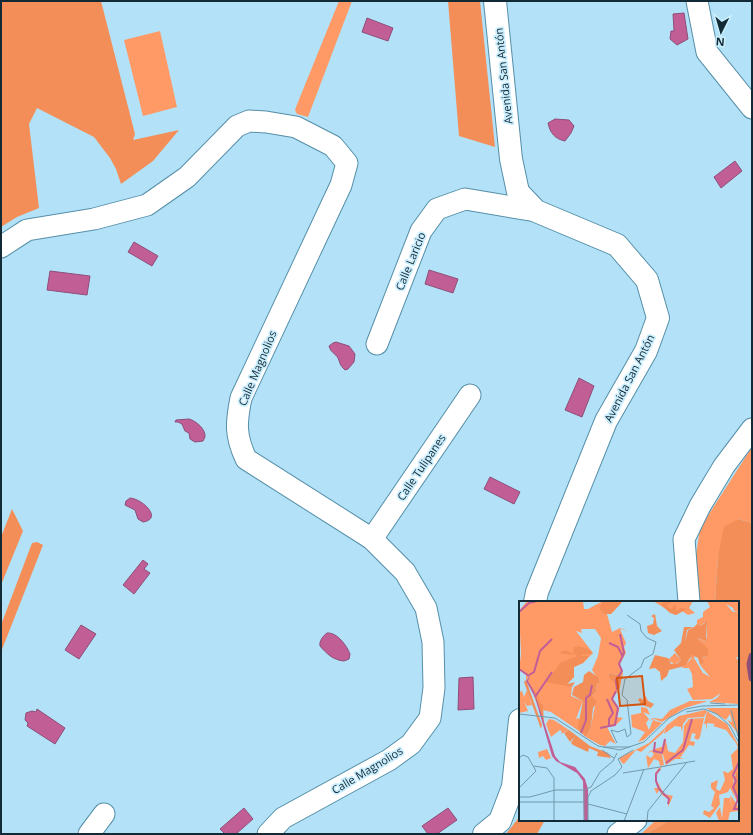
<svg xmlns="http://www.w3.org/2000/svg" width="753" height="835" font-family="'Open Sans',sans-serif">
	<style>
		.green { fill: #ff9a66 }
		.forest { fill: #f48e58 }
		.water { fill: #c25e96; stroke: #8d4e79 }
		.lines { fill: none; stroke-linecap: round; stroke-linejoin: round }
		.stream { stroke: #8d4e79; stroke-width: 7 }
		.minor-casing { stroke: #558fa8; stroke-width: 23 }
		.tertiary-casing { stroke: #558fa8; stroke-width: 24 }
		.minor { stroke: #fff; stroke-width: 21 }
		.tertiary { stroke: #fff; stroke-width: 22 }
		.labels { text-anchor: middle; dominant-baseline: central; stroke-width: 3.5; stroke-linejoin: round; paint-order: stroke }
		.street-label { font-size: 11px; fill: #122a35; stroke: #cbeefe }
		.inset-river { fill: none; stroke: #c25e96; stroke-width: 2 }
		.inset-road { fill: none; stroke: #7398aa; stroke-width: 1 }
		.view { fill: #d35410; fill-opacity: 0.15; stroke: #d35410; stroke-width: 2 }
		.inset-edge { fill: none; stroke: #122a35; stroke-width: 2 }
	</style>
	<rect width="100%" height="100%" fill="#b3e2f8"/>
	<g class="green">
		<path d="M339,1H352L308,117L297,114L295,110L296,107Z"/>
		<path d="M160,31L177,107L143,116L124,40Z"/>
		<path d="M752,447V523L738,519L718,556L715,602H698L695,562L700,528Z"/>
		<path d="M656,820H670L646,834H641Z"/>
	</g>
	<g class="forest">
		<path d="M1,1H101L135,134L133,140L179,130L153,161L121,184L116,169L110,158L94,137L37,108L29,124L39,208L17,217L1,227Z"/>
		<path d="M448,1H480L495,147L459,136Z"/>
		<path d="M12,509L23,531L1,585V537Z"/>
		<path d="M738,519L752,523V834H646L670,820H738V602H715L718,556L724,527Z"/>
		<path d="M37,542L43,545L1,652V625L32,543Z"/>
		<path d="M520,816V820H545L537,834H506Z"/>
	</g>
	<g class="water">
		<path d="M684,13L688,39L677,45L670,39L671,31H674L673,14Z"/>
		<path d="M367,18L393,28L388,41L362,32Z"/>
		<path d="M555,119L569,120L574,126L571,133L565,141C555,139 550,133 548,123Z"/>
		<path d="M735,161L742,171L721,188L714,177Z"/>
		<path d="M134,242L158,256L152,266L128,252Z"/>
		<path d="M429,270L458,279L453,293L425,284Z"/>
		<path d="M50,271L90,276L87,295L47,290Z"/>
		<path d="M336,342L349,346L355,354L354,362L348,369L345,370C339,364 341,365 338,358C335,353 331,353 329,346L333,343Z"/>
		<path d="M579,378L594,386L582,417L565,410Z"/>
		<path d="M189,419C196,421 206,429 205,437L203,441L195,442L190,439L189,433L185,431L182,424L178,422H175L176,420Z"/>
		<path d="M490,477L520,492L514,504L484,489Z"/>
		<path d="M130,498C143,499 163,519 143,522L138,519L135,510L125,505L126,501Z"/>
		<path d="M143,560L148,564L144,569L150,573L134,594L123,585Z"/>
		<path d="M81,625L96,634L79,659L65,650Z"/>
		<path d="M327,633C337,632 347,646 350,654L349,659L344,661C333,660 327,654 320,646C319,641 323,636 327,633Z"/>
		<path d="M473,677L474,709L458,710L459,678Z"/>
		<path d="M37,709L65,728L55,744L27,726L28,723L25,720L26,713L32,711L36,712Z"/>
		<path d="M244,808L253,819L236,834H225L220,829Z"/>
		<path d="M448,808L457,820L437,834H428L422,826Z"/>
	</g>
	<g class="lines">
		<path class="stream" d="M752,656L750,664L752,678"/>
		<g class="minor-casing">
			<g id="minor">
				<path d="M697,1L707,52L752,108"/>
				<path d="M1,247L27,230L94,219L147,205L187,177L237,126L249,121L266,122L296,127L333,146L347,163L341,185L241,398C236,423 235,435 246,459L372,539L405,572L426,608L433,642L434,688L430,718L411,744L389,760L283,818L268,834"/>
				<path d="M377,344L421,231L437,209L465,199L536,211"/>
				<path d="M372,539L470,395"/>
				<path d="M689,602L684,539L700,506L724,466L752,429"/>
				<path d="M89,834L104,814"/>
				<path d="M618,834L636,820"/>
			</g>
		</g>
		<g class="tertiary-casing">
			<g id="tertiary">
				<path d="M495,1L511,159L518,192L536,211L617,245L647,280L658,318L646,351L606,421L537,592L535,602"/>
				<path d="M484,834L500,821L513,787L520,720"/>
			</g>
		</g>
		<use href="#minor" class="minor"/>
		<use href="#tertiary" class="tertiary"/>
	</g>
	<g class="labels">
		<g class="street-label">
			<text transform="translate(503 76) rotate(-96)">Avenida San Antón</text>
			<text transform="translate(410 261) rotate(-68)">Calle Laricio</text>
			<text transform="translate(257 368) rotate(-67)">Calle Magnolios</text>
			<text transform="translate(629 378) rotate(-63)">Avenida San Antón</text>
			<text transform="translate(421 467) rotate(-56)">Calle Tulipanes</text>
			<text transform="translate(367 770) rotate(-31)">Calle Magnolios</text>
		</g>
	</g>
	<g transform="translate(519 601)">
		<rect width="220" height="220" fill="#b3e2f8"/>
		<path d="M8,0H64L65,8H69L84,0L83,10L88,13L85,0H104L92,13H88L93,31L101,27L109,30L101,28L107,42L105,46L107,52L100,64L104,72L97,74L91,72L89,75L96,80L102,77L101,87L93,98L100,109L98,116L104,117L96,125L88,126L97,143L91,140L86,145L81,144L67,136L72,126L76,104L73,95L77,91L78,82L81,81L73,69L79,55L82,37L76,28H62L63,32L57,30L74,52L64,62L55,66V76L47,84L53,86L52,95L64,100L57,118L60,117L61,120L60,130L32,111L20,108L9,80L10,74L7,80V72L0,69L2,53L0,10ZM134,0H174L170,7L176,12L169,14L163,10L157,14ZM188,0H220V10H215L214,7L207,3L214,11L220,10V56H217L220,61V87H218L220,88V103L190,101L198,97L202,92L193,98L174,99L168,88L174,86L173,73L170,67H163L173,57L171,58L173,54H176L175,57L184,72L191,76L181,64L184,63L183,56H186L189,49L178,37L186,40L188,36V24L186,21L182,25L178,23V19L184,16V11L191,6ZM156,52L162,59L156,64L149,59ZM8,89L13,104L8,105L5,100L9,110L0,112V91L3,90L5,96ZM171,100H189L166,107L143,121L135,118L130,120L129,126L130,120L134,117L143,118L151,109ZM122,106L128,107L131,114L124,111L130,118L127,122L130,129L134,119L143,122L125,139L119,141L126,131L113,126L112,114L122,112ZM187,107H220V134L208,119L213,121L211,113L207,119ZM186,109L208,123L220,145V172L215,174L214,185L216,196L220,195V204L211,187L209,191L200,194L201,203L191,217L184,213L185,209L190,211L195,207L192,205L196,191L192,187V182L199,179L197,188L201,190L206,179L204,170L209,172L214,168L212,154L219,147L217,142L207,129L194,125L196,123L188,122V130L187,123H185L188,110L185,116L169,117L164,123L163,131L162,126L156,125L145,133L147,125L160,115ZM185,117L181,136L179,139L175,137L177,133L173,132L171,140L176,141L175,145L170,144L161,157L166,158H156L147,164L144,154L133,149L145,145L146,136L149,150L156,152L164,141L165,125L170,118ZM30,118L35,119L50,129L42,133L43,131L41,129L32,136L27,123ZM147,126L144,132L122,151L117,149L105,163L103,162L100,157L130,142ZM28,148L32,157L27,159L24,155L20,157L19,151ZM132,149L143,154L145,164L141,165L140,160L135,158L129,167L127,154L132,157L135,153L132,150L128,153ZM143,166L138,173L137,178L145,193L154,195L149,206V198L143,194L140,189L138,193L135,187H139L136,177V172L140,167ZM211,194L218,203L220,210L211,211L209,220H200L197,212L201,206L203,217L205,197H211L213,207Z" fill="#ff9a66"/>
		<path d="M84,0H100L102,2L92,13H85L80,7ZM145,0H154L148,5L152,8L157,3V10L162,7L168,8L157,14L151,12L142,4ZM136,13L138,25L143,30L135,34L129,32L128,25L134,23L135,17L132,15ZM188,20L187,40L178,37L189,48V55L183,56L185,62L181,64L179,57L173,54L166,65L150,69L148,75L142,80L141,71L136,67L130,68L136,54L149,57L152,63H158L162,59L155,49L162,42L165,26H174L168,29L166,41L169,29L175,26L178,23L182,25ZM56,44L69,48L74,52L65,54L63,52L64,54L57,56V53L52,54L43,52L48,54L40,52L46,49L54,53L55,46H60ZM60,55H70L64,62L55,66V76L48,83L56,81L53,86L27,81L42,61ZM70,70L79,76L81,82H78L77,91L73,95L78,101L74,107L72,126L67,136L60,130L59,125L64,100L53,94L55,86L64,81L65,74ZM91,72L97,74L104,72L100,88L89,75ZM7,79L23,124L22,128L5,81ZM15,90L19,92L20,101L24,104L25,124ZM126,94L129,100L135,103L132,107L123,104L119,99L121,97L124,99ZM50,129L71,145L89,152L92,157L78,155L79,151L70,147L69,151L54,144L52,142L55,136L51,141L45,132ZM217,171L220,172V195L217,197L214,185Z" fill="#f48e58"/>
		<path d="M11,74L9,80L15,90L36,155L41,161L56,166L66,178L69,188V220H65L64,180L58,172L37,160L33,155L16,96L7,80Z" fill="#c25e96"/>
		<path class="inset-river" d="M0,11L10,2L18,0M90,42L99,46L104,56M0,68L10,75M10,74L15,71L21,50L33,38M98,89L97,79L103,70L100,63L105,52L101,33M16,96L33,71M88,98L94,112L90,118V125M81,127L96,124L99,107L93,98L97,90M62,132L67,119V97L71,94L73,84M136,141L135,150L143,152M143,152L146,138M220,161L214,174L217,180L214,186L219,198L215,208H220M147,162L164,149L173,118M141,168L137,173V180L140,188L150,198L149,203"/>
		<path class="inset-road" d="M108,14L121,23L122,30L128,37L137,41L134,53L125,58L122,66L106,78L103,94L108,99L112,133L108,136M191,102L206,103M212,109L219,135M167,111L185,108L198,113L211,125L220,142M0,113L36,117L79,145L101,149L125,141L150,117L167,108L183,105L220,104M98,142L92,129L99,131L106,128L108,136M84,146H111M83,149L95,157M0,157L4,154L9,156L17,170L0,187M99,158L114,149M15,165L28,167L35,177V220M146,165L176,160M104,172L147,165M0,196H11L36,189H65M69,196L72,190L96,174L103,166L99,158M0,201H65M69,203L108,213M65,220V189L72,186L81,171L94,160L98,152M69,220V195M105,220L125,168M128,220L129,210L168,161"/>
		<path class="view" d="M123,75L126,103L101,105L98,77Z"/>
		<rect width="220" height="220" class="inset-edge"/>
	</g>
	<rect width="753" height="835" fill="none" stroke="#122a35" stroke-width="4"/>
	<g transform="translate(721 32) rotate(185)" stroke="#cbeefe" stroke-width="3" paint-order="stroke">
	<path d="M0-3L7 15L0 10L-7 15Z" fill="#122a35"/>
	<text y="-6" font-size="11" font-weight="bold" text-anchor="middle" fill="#122a35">N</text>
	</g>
</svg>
